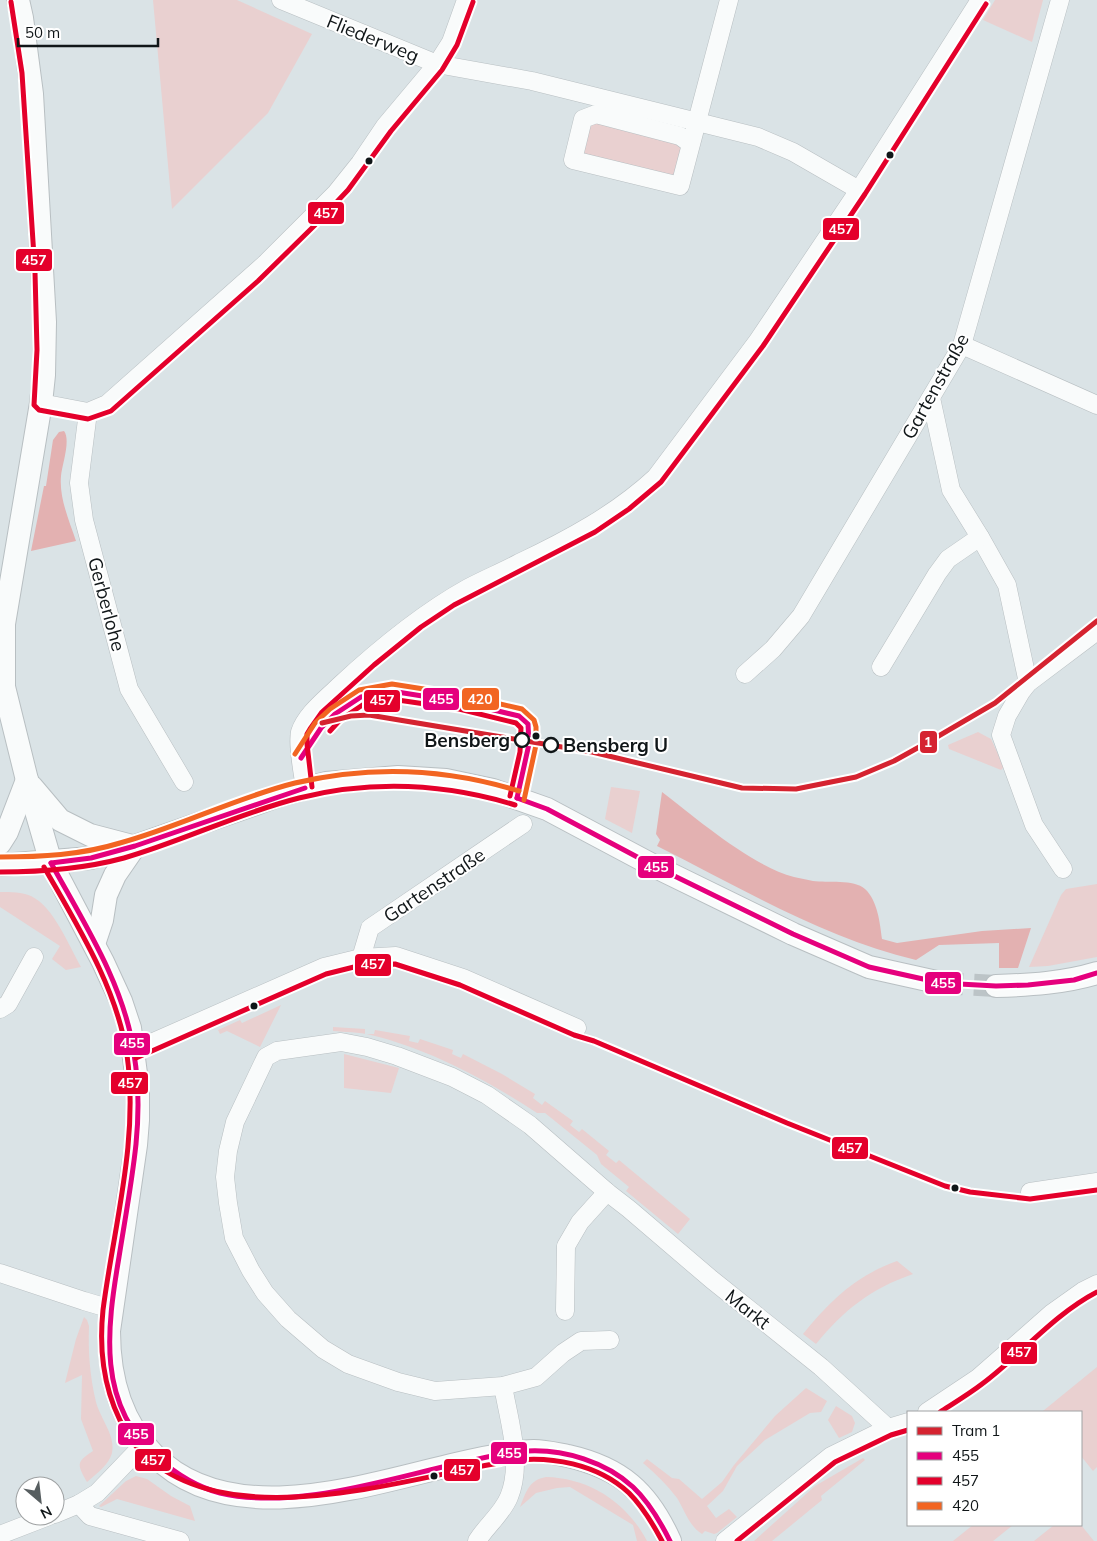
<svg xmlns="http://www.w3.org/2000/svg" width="1097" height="1541" font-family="Mulish,sans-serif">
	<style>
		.green { fill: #e9d0d0 }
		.forest { fill: #e3b1b1 }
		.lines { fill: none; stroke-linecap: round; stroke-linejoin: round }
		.major-tunnel { stroke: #bcc4c7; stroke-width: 22; stroke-dasharray: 22 11; stroke-linecap: butt }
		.minor-casing { stroke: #b8bfc2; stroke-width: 19 }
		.major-casing { stroke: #b8bfc2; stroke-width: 24 }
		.minor { stroke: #f9fbfb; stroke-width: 18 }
		.major { stroke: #f9fbfb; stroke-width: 22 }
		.bus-1-casing { stroke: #fff; stroke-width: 9 }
		.bus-2-casing { stroke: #fff; stroke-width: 9 }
		.bus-3-casing { stroke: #fff; stroke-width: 9 }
		.bus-1 { stroke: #e5007d; stroke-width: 5 }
		.bus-2 { stroke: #e4002b; stroke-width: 5 }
		.bus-3 { stroke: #f26522; stroke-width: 5 }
		.tram-1-casing { stroke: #fff; stroke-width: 9 }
		.tram-1 { stroke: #d52330; stroke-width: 5 }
		.bus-dot { fill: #101618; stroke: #fff; stroke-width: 2 }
		.stop-dot { fill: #fff; stroke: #101618; stroke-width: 2.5 }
		.labels { text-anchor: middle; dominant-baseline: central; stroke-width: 4; stroke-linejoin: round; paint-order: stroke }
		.street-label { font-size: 19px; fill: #101618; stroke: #fff }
		.stop-label { font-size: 19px; font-weight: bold; fill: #101618; stroke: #fff; text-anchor: end }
		.line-badge { stroke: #fff; stroke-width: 2 }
		.badge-label { font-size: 14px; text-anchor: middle; font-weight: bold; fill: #fff }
	</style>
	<rect width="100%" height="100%" fill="#dae3e6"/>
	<g class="green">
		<path d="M153,0H237L312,34L268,113L172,209Z"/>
		<path d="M995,0H1043L1032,42L983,20Z"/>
		<path d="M596,118L678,139L685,148L678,178L581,158L585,122Z"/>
		<path d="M978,732L991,739L1004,767L1001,770L949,749L948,745Z"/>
		<path d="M611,787L640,791L632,833L605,819Z"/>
		<path d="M1097,884V957L1048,966L1029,967L1061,895L1066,889Z"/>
		<path d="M0,892C11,892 22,892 31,896C54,907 69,946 81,967L66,970L52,959L60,946L0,907Z"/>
		<path d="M281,1005L260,1047L227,1031L220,1034L218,1030L240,1020L242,1023Z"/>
		<path d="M333,1027L365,1029V1034H374L375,1030L410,1036L409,1041L418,1043L420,1039L453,1050L452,1054L461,1058L463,1054L502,1074L535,1094L533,1098L542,1105L545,1101L573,1121L570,1125L579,1132L582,1129L609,1151L606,1155L616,1163L619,1160L690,1219L678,1234L626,1191L629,1187L601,1164L597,1155L545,1113H537C487,1080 429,1049 371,1035C359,1032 345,1032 333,1031Z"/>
		<path d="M344,1054L399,1068L391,1093L344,1088Z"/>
		<path d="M897,1261L913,1274C870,1289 844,1310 816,1344L803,1334C831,1300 855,1276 897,1261Z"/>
		<path d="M84,1317L87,1320L89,1326C88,1352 90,1377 96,1402C100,1418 116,1436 112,1453C109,1465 96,1474 87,1482C77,1464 76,1462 93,1451L81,1419L82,1375L65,1383L76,1339Z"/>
		<path d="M1097,1367V1467L1093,1471L1081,1456V1412H1044L1043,1411Z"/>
		<path d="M806,1388L827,1401L821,1412L810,1413L765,1440L737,1466L723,1491L707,1506L716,1518L729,1509L737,1517L717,1533L714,1534L705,1531L702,1534C689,1526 685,1511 677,1498C667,1485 656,1474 643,1463L647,1459L672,1478L679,1479L702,1499L722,1482L734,1465L775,1416Z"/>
		<path d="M836,1406L852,1416L855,1423L852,1432L839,1438L828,1420Z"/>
		<path d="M863,1458L865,1460L821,1496L822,1500L772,1541H754L815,1486Z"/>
		<path d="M136,1476L147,1479L171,1496L190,1506L195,1521L117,1499L101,1507L99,1506L126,1481Z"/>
		<path d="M546,1477C590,1478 627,1503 647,1541H637L633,1525L570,1487L557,1488L536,1493L520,1507C526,1492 529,1480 546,1477Z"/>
		<path d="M973,1525H1013L993,1541H953Z"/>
		<path d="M1054,1525H1081L1094,1541H1034Z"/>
	</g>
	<g class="forest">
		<path d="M64,431C71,440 62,465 61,476C59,498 69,520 76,541L31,551L44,486H46L53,440L59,432Z"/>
		<path d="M662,792C697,819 752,866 794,877C800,878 807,880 813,881C827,883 854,879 865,889C878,901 880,924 882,939L897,943L982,931L1031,928L1018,968H999V943L939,945L916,960C824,938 741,888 657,846L660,840L656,834Z"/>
	</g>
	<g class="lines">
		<path class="major-tunnel" d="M941,983L996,986"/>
		<g class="minor-casing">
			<g id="minor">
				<path d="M281,0L437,64L532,81L758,137L793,152L859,190"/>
				<path d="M691,144L680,136L596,114L583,119L573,160L680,186L729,0"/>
				<path d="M962,345L1097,405"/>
				<path d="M931,398L951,490L980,537L1007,585L1028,683"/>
				<path d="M41,403L88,412L107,404L265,264L336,193L360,163L385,126L437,64L451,42L466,0"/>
				<path d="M88,412L79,483L84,520L129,689L184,782"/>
				<path d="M881,667L937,574L948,559L980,537"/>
				<path d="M745,674L773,649L801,616L962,345L1060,0"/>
				<path d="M305,788C303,774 297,745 300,732C306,714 326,699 339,686C378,650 421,614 468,588C485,579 502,572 519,563C568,540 616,514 656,477L757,342L859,190L980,0"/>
				<path d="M1063,869L1034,825L1001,735L1007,716L1021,692L1028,683L1097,631"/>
				<path d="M361,958L370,928L523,824"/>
				<path d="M0,1009L8,1004L34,957"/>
				<path d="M133,1051L324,967L361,958L396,956L463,978L577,1028"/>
				<path d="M1030,1192L1097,1182"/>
				<path d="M0,1273L84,1301L111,1309"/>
				<path d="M565,1311L566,1246L580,1222L607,1192"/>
				<path d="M610,1340L581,1341L563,1353L536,1377L503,1386L435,1391L398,1382L348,1364L323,1349L288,1319L265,1293L251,1271L234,1238L228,1203L225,1177L228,1151L235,1122L266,1057L277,1051L341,1042L367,1047L397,1056L452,1077L487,1095L530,1125L607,1192L629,1209L711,1279L821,1367L888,1428"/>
				<path d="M927,1412L978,1378L1052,1313L1083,1291L1097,1284"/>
				<path d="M79,1504L90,1516L180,1541"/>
				<path d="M55,1514L79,1504L97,1493L143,1445"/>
				<path d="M0,1535L49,1516"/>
				<path d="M477,1541C486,1526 502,1514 509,1497C523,1463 509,1421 503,1386"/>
				<path d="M725,1541L831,1456L888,1428L908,1422"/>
			</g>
		</g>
		<g class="major-casing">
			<g id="major">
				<path d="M18,0L22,18L32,94L45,322L44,375L41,403L4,624V687L27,780L51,863L103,962L121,1001L130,1028L138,1089V1120L136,1145L109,1331C109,1377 121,1422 154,1455C230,1532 365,1485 456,1464C481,1458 508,1452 534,1451C545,1451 557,1454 568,1456C621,1468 648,1492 670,1541"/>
				<path d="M32,787L60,820L90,835L132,846"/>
				<path d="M0,843L7,832L27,780"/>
				<path d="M0,865L91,858L135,846L281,795L326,783L398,777L446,780L493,790L547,809L656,867L793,934L869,967L941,983"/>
				<path d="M94,944L102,920L106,895L115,875L135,846"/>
				<path d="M996,986C1030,985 1064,983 1097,973"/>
			</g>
		</g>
		<use href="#minor" class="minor"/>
		<use href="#major" class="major"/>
		<g class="bus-1-casing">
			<g id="bus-1">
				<path d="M301,758L321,728L335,714L361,697L391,691L460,702L519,716L528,724L529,744L517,798"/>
				<path d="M517,798L547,809L656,867L793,934L869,967L941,983L996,986L1028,985L1074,980L1097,973"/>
				<path d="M51,863C84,923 125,986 134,1054C139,1084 139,1114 136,1144C132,1182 125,1219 119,1257C107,1328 96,1405 158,1458C176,1474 197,1487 220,1493C291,1510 381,1481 451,1465C476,1460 502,1452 527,1451C564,1449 606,1462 633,1487C649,1502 660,1521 670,1541"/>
				<path d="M51,863L91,858L135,846L305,788"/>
			</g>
		</g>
		<g class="bus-2-casing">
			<g id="bus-2">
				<path d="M11,2L22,73L35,272L37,350L34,405L39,410L88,419L111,411L258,281L314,226L348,190L391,131L442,70L457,45L473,2"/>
				<path d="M330,731L340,720L364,704L391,699L459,709L516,723L521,728L520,752L510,796"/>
				<path d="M312,787L307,744V734L310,729L322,712L374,665L421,627L454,605L595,532L629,509L661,482L763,346L865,194L986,4"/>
				<path d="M44,867C77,925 117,988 127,1055C139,1140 114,1225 103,1310C98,1358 106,1404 134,1444C216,1541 398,1480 509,1461C550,1455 598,1464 629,1493C643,1507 653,1524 662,1541"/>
				<path d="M0,872C42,872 83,869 124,858C183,841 239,813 299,798C372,780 443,783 515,805"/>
				<path d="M136,1058L326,974L362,965L395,964L460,985L574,1035L594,1041L787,1123L945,1186L970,1192L1030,1199L1097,1190"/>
				<path d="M940,1412C954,1403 969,1394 982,1384C1021,1355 1053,1315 1097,1292"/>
				<path d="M737,1541L835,1462L891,1435L908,1430"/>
			</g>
		</g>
		<g class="bus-3-casing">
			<g id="bus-3">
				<path d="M295,754L315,723L330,709L359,690L392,684L462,695L522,709L534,720L536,727V745L524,800"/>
				<path d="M0,857C41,857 81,855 120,843C179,827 235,798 295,783C371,765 445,768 519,791"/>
			</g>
		</g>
		<use href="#bus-1" class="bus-1"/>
		<use href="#bus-2" class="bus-2"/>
		<use href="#bus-3" class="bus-3"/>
		<g class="tram-1-casing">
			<path id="tram-1" d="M322,723L351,716L369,715L592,752L742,788L796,789L856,777L894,761L930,741L995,703L1097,621"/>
		</g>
		<use href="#tram-1" class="tram-1"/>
	</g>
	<g class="bus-dot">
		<circle cx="890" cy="155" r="4.5"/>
		<circle cx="369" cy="161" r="4.5"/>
		<circle cx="536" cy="736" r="4.5"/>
		<circle cx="254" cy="1006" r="4.5"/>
		<circle cx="955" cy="1188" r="4.5"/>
		<circle cx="434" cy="1476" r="4.5"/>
	</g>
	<g class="stop-dot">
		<circle cx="522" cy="740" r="7"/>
		<circle cx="551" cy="745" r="7"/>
	</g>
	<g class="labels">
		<g class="street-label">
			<text transform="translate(373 38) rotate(22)">Fliederweg</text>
			<text transform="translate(935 386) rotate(-61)">Gartenstraße</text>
			<text transform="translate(107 604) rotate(75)">Gerberlohe</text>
			<text transform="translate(434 885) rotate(-34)">Gartenstraße</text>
			<text transform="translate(748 1309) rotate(38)">Markt</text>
		</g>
		<g class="stop-label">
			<text x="510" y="740">Bensberg</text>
			<text x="563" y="745" text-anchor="start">Bensberg U</text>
		</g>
	</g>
	<g class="line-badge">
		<rect x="307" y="201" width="38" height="24" rx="5" fill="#e4002b"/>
		<rect x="822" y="217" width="38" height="24" rx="5" fill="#e4002b"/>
		<rect x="15" y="248" width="38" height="24" rx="5" fill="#e4002b"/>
		<rect x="422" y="687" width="38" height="24" rx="5" fill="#e5007d"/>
		<rect x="461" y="687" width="39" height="24" rx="5" fill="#f26522"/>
		<rect x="363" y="689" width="38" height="24" rx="5" fill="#e4002b"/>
		<rect x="919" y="730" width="19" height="24" rx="5" fill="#d52330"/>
		<rect x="637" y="855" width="38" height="24" rx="5" fill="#e5007d"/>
		<rect x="354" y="953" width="38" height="24" rx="5" fill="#e4002b"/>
		<rect x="924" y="971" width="38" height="24" rx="5" fill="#e5007d"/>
		<rect x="113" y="1032" width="38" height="24" rx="5" fill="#e5007d"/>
		<rect x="110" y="1071" width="39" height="24" rx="5" fill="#e4002b"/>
		<rect x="831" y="1136" width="38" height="24" rx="5" fill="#e4002b"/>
		<rect x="1000" y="1341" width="38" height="24" rx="5" fill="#e4002b"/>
		<rect x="117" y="1422" width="38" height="24" rx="5" fill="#e5007d"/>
		<rect x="490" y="1441" width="38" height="24" rx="5" fill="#e5007d"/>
		<rect x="134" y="1448" width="38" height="24" rx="5" fill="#e4002b"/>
		<rect x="443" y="1458" width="38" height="24" rx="5" fill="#e4002b"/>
	</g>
	<g class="badge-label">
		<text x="326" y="218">457</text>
		<text x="841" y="234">457</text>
		<text x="34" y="265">457</text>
		<text x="441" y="704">455</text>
		<text x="480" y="704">420</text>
		<text x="382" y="705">457</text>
		<text x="928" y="747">1</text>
		<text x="656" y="872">455</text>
		<text x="373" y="969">457</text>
		<text x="943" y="988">455</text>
		<text x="132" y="1048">455</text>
		<text x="130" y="1088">457</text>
		<text x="850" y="1153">457</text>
		<text x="1019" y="1357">457</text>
		<text x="136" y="1439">455</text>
		<text x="509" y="1458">455</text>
		<text x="153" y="1465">457</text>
		<text x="462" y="1475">457</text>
	</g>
	<rect x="907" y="1411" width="175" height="115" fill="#ffffff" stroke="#9fa2a3"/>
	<rect x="917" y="1427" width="25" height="8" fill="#d52330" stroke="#9fa2a3"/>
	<text x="952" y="1436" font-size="15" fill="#101618">Tram 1</text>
	<rect x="917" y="1452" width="25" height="8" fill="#e5007d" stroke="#9fa2a3"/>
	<text x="952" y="1461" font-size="15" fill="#101618">455</text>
	<rect x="917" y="1477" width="25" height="8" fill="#e4002b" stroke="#9fa2a3"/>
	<text x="952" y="1486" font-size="15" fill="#101618">457</text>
	<rect x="917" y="1502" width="25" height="8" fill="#f26522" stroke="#9fa2a3"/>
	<text x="952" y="1511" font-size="15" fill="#101618">420</text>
	<g transform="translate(40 1501) rotate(152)"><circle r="24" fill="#ffffff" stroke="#9fa2a3"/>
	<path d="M0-4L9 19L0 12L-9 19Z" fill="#575e60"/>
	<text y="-8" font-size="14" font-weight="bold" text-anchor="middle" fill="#101618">N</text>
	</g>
	<path d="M18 38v8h140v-8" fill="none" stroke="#101618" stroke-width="2.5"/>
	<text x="25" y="38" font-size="15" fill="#101618" stroke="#ffffff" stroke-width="4" paint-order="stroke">50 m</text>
</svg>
